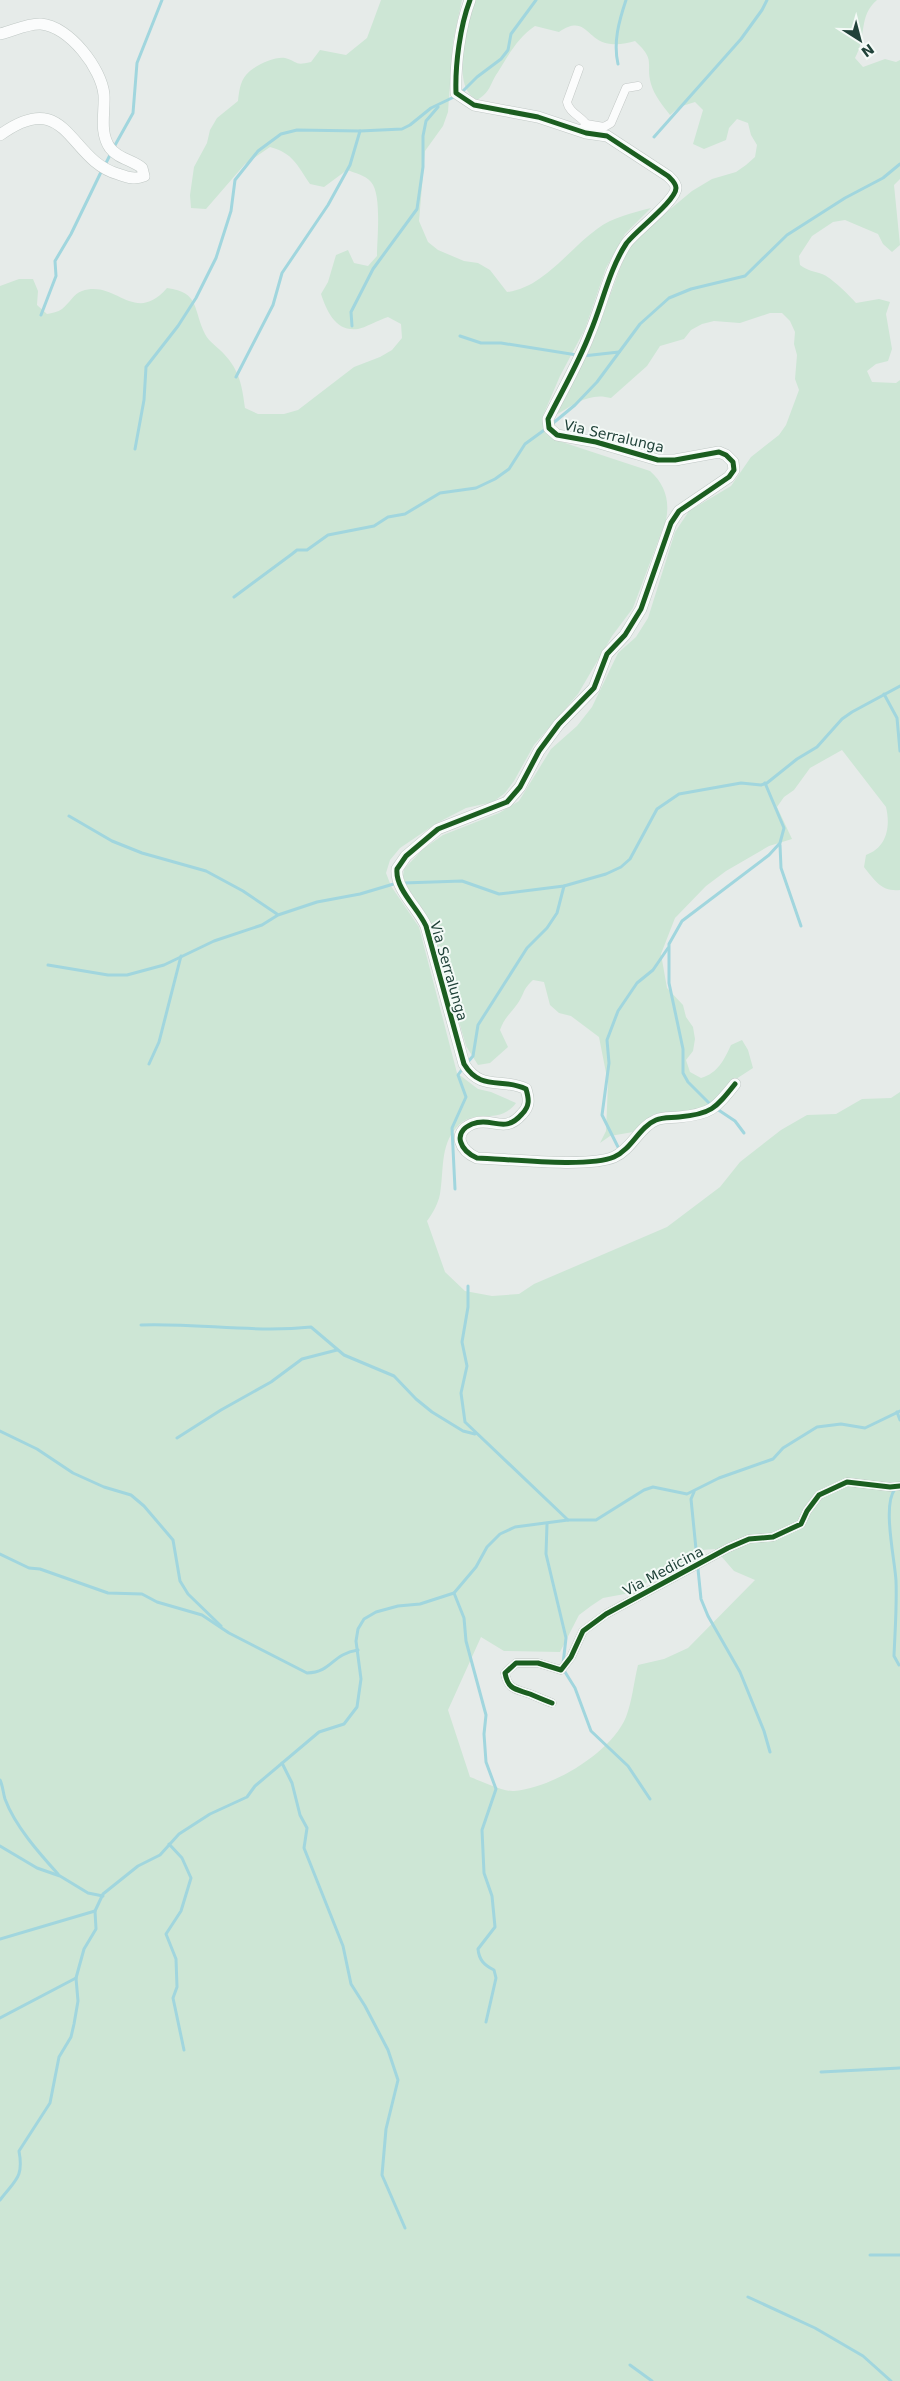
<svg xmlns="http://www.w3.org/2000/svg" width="900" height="2381" font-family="'DejaVu Sans',sans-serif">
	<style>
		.green { fill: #cde6d5; fill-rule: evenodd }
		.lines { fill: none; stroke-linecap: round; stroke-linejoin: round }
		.stream { stroke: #a1d6de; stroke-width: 3 }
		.street-casing { stroke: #c3c8c6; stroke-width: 9 }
		.secondary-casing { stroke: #c1c9c6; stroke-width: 12 }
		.street { stroke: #fbfcfc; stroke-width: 8 }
		.secondary { stroke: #fbfcfc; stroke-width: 11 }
		.cycleway-casing { stroke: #f4faf7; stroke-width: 8 }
		.cycleway { stroke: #1b5e20; stroke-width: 5 }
		.labels { text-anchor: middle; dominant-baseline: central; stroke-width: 4; stroke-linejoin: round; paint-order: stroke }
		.street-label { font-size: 14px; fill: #204239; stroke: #f4faf7 }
	</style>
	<rect width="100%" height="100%" fill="#e6ebe9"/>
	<g class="green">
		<path d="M381,0H462L453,41L448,112L443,126L425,151L419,221L428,242L438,250L464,261L478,263L490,270L507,292C543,288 569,249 597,229C613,217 632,213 651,208L625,234L606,268L585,329L560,376L542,418L544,431L556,440L650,471C665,484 670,501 666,520L633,608L612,636L578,694L534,745L514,781L505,793L493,802L466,808L437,823L400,848L390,860L386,873L391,886L419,927L457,1073L478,1089L491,1092L516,1103C498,1127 474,1106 456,1128C440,1146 444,1171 440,1194C438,1204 433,1213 427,1221L445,1272L465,1291L492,1296L519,1294L534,1284L667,1227L720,1187L740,1162L781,1130L807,1115L836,1114L862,1099L891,1098L900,1092V2381H0V286L19,279H33L38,291L37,305L47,314C52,313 58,312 62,309C69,304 74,293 82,291C116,279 134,326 167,288C200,292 193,310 205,334C209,342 219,348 224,354C240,371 242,386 245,408L258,414H284L298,410L354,367L380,357L392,350L402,338L401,324L388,317C379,320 364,328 358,329C336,332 327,312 321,294L328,282L336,255L348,250L354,263L368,266L377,256C377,239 382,194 371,182C365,175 355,173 347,170L324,187L310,184C297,165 293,153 270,147L245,164L206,209L191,208L190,195L194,167L207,143L210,130L217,118L238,101C239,92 240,82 246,75C253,66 275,56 285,58C299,62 294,66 311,62L320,50L346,55L367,38ZM715,1549L734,1571L755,1580L688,1648L664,1659L638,1665C634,1681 632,1702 626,1717C611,1753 552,1788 514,1791C504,1792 481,1781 470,1777L448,1710L481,1637L504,1651L560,1652L579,1615L591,1606L603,1598L630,1593L665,1571L679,1567L702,1550Z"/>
		<path d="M476,0H877C858,16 867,37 855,58L863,67L885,59L896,62L900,60V179L894,185L900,245L892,252L883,244L878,234L845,220L833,222L812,236L799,256L800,265C808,271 814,271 822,274C831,277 850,296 856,303L879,299L890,302L886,314L892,349L888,361L876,364L867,371L872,382L896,383L900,380V890C882,892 875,881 864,867L866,855C886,848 891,828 886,807L842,750L810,768L794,790L784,797L777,807L792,839L769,846L726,871L706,886L675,918L661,954L667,988L683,1005L686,1017L693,1027L695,1039L693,1051L686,1060L690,1072L701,1078C718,1073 724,1060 731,1045L742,1040L748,1050L753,1068L733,1081L723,1094L703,1109L654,1114L633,1132L610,1136L600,1143L606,1131L608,1083L599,1037L571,1016L559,1013L550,1005L544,982L533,980C522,990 525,993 518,1003C511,1013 504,1018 500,1030L508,1047L490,1063L478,1065L466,1046L430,921L407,887L403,876L404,869L423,849L443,835L499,813L519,801L551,749L577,726L592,707L618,653L636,637L648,618L675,532L689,511L731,486L751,457L779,435L786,425L799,390L795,379L797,355L794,344L795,332L790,321L782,313H770L740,323L714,321L702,324L691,330L684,339L660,346L647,366L611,398C590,392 574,404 556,415L592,344L627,250L650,226L692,191L712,179L736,172L746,165L755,157L757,145L751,135L748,123L737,119L729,128L726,140L704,149L693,144L703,110L695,102L679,107L670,115C663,106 654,95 651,84C645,63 657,61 635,41C628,43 619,45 611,44C586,42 587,13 559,32L535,26C518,37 508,56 498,72C489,85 491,92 477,100C474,98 470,95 468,92C455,72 468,21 476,0Z"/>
	</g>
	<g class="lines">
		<g class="stream">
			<path d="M618,64C613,42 619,21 626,0"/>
			<path d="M461,93L477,77L501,59L508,50L511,34L536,0"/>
			<path d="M654,137L741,39L762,10L767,0"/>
			<path d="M114,147L133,113L137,63L162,0"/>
			<path d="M105,165L111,153"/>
			<path d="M41,315L56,276L55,261L71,234L102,170"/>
			<path d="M352,326L351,312L373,269L417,209L423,167V136L426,121L438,107"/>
			<path d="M460,336L481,343H501L577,355"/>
			<path d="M583,356L619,352"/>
			<path d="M236,377L273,305L282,273L328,205L350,165L360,131"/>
			<path d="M552,424L575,405L597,382L640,324L669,298L691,289L745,276L787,235L845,198L883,178L900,164"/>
			<path d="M135,449L144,400L146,367L178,326L196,298L216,258L231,211L235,180L258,151L281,134L297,130L360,131L402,129L410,125L431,108L456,96"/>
			<path d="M234,597L292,554L297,550H307L328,535L374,526L388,517L405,514L440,493L476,488L495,479L509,469L525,444L547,428"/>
			<path d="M884,694L897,718L900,751"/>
			<path d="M69,816L112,841L142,853L206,871L243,891L277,914"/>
			<path d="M780,845L781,868L801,926"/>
			<path d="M403,883L462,881L499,894L564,886L606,874L621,867L630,859L657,809L679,794L741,783L761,785L767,783L797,759L817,747L842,719L852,712L900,686"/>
			<path d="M48,965L108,975H127L164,965L214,941L262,925L278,915L317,902L360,894L397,883"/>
			<path d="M467,1063L473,1056L478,1025L527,948L547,928L557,913L564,886"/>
			<path d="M149,1064L159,1042L181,956"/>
			<path d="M712,1106L688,1082L683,1073V1049L669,983V944L682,921L769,855L780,843L784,828L765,783"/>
			<path d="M717,1109L735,1121L744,1133"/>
			<path d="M618,1147L602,1115L609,1063L607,1040L618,1011L637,983L653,970L668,948"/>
			<path d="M455,1189L452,1128L466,1097L458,1075L463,1068"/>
			<path d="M468,1286V1307L462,1342L467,1366L461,1393L465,1422L568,1520"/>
			<path d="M141,1325C198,1323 254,1333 311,1327L344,1355L394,1376L416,1399L432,1412L463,1431L475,1434"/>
			<path d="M897,1412L900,1420"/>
			<path d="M0,1431L37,1449L73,1473L104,1487L131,1495L144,1506L173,1540L180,1581L188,1594L221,1626"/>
			<path d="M177,1438L221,1410L271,1382L302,1359L337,1350"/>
			<path d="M895,1489C882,1505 895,1560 896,1581C897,1606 895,1631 894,1656L899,1665"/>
			<path d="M694,1492L691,1499L701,1599L708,1616L740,1672L764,1731L770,1752"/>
			<path d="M547,1524L546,1554L566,1638L563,1664L565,1672L575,1688L591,1731L628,1766L650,1799"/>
			<path d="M0,1554L29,1568L40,1569L108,1593L142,1594L157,1602L202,1615L229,1633L307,1673C333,1672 331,1654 358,1650"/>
			<path d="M454,1593L464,1618L466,1641L486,1715L484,1734L486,1762L496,1789L482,1830L484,1873L492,1896L495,1927L478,1949C479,1960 484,1965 494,1970L496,1978L486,2022"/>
			<path d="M282,1763L292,1783L300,1815L307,1828L304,1848L343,1946L351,1984L365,2006L388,2050L398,2080L386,2129L382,2175L405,2228"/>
			<path d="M0,1780C3,1786 3,1793 5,1799C15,1826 39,1853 58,1874"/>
			<path d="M169,1844L182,1858L191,1878L181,1911L166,1934L176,1959L177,1987L173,1998L184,2050"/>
			<path d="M0,1846L37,1868L60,1876L88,1893L103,1896"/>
			<path d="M0,1939L95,1911"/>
			<path d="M0,2018L76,1978"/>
			<path d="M821,2072L900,2068"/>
			<path d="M0,2200C15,2180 24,2178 19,2151L50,2103L59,2057L71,2037L74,2024L78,2001L76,1978L84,1949L96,1929L95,1911L103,1894L138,1866L160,1855L179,1834L210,1814L247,1797L255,1786L319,1732L344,1724L357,1707L361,1679L356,1641L358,1629L364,1619L376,1612L398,1606L420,1604L454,1593L476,1567L487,1547L500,1534L515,1527L568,1520H596L644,1490L653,1487L687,1494L719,1478L773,1459L783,1448L817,1427L841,1424L865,1428L900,1411"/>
			<path d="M870,2255H900"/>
			<path d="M748,2297L815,2328L863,2356L891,2381"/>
			<path d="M630,2365L652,2381"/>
		</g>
		<g class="street-casing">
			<g id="street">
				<path d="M579,69L567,102C569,113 581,116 586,124L583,128"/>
				<path d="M586,124L604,127L611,123L626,88L638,86"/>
				<path d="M552,1703C544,1700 537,1697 530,1694C516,1689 508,1690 505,1673L516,1663H538L561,1670L571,1657L583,1631L606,1614L728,1548L749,1539L773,1537L801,1524L807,1511L819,1495L847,1482L890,1487L900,1486"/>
			</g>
		</g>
		<g class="secondary-casing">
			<g id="secondary">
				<path d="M470,0C460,26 455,65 456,93L474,105L538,117L586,133L607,136L668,176C671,179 676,183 676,188C676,201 634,232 626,244C609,270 602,305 590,333C579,362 562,391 548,419L549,428L557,435L596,442L658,460H675L719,452L726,455L733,462L734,470L729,477L679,511L671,523L641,609L625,635L607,654L594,688L559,724L539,751L520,787L507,802L438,829L406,856L397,869C395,889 418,908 426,926L464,1064C481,1092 502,1077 526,1089C529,1099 530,1106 522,1114C504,1135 492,1116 472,1124C451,1133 461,1151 477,1158C508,1159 588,1168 614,1157C632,1149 639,1127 656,1120C663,1117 672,1118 679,1117C711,1114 715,1109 735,1084"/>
				<path d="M0,34C13,31 28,23 41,24C69,26 102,69 104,95C105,113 99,132 110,148C118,159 133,160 142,168L144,176C134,180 127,177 118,174C68,160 68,86 0,135"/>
			</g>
		</g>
		<use href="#street" class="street"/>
		<use href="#secondary" class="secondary"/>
		<g class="cycleway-casing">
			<g id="cycleway">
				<path d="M470,0C460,26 455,65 456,93L474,105L538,117L586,133L607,136L668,176C671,179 676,183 676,188C676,201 634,232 626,244C609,270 602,305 590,333C579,362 562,391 548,419L549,428L557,435L596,442L658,460H675L719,452L726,455L733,462L734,470L729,477L679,511L671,523L641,609L625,635L607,654L594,688L559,724L539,751L520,787L507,802L438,829L406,856L397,869C395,889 418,908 426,926L464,1064C481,1092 502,1077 526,1089C529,1099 530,1106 522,1114C504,1135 492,1116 472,1124C451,1133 461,1151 477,1158C508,1159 588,1168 614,1157C632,1149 639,1127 656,1120C663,1117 672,1118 679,1117C711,1114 715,1109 735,1084"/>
				<path d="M552,1703C544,1700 537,1697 530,1694C516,1689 508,1690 505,1673L516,1663H538L561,1670L571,1657L583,1631L606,1614L728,1548L749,1539L773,1537L801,1524L807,1511L819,1495L847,1482L890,1487L900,1486"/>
			</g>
		</g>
		<use href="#cycleway" class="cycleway"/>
	</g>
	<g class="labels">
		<g class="street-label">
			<text transform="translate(614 436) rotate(13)">Via Serralunga</text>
			<text transform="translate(449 971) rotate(74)">Via Serralunga</text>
			<text transform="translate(663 1571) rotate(-28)">Via Medicina</text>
		</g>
	</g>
	<g transform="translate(860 40) rotate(144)" stroke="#f4faf7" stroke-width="4" paint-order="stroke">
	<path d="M0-4L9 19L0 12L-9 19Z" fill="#204239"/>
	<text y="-8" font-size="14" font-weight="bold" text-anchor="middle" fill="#204239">N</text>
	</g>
</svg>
